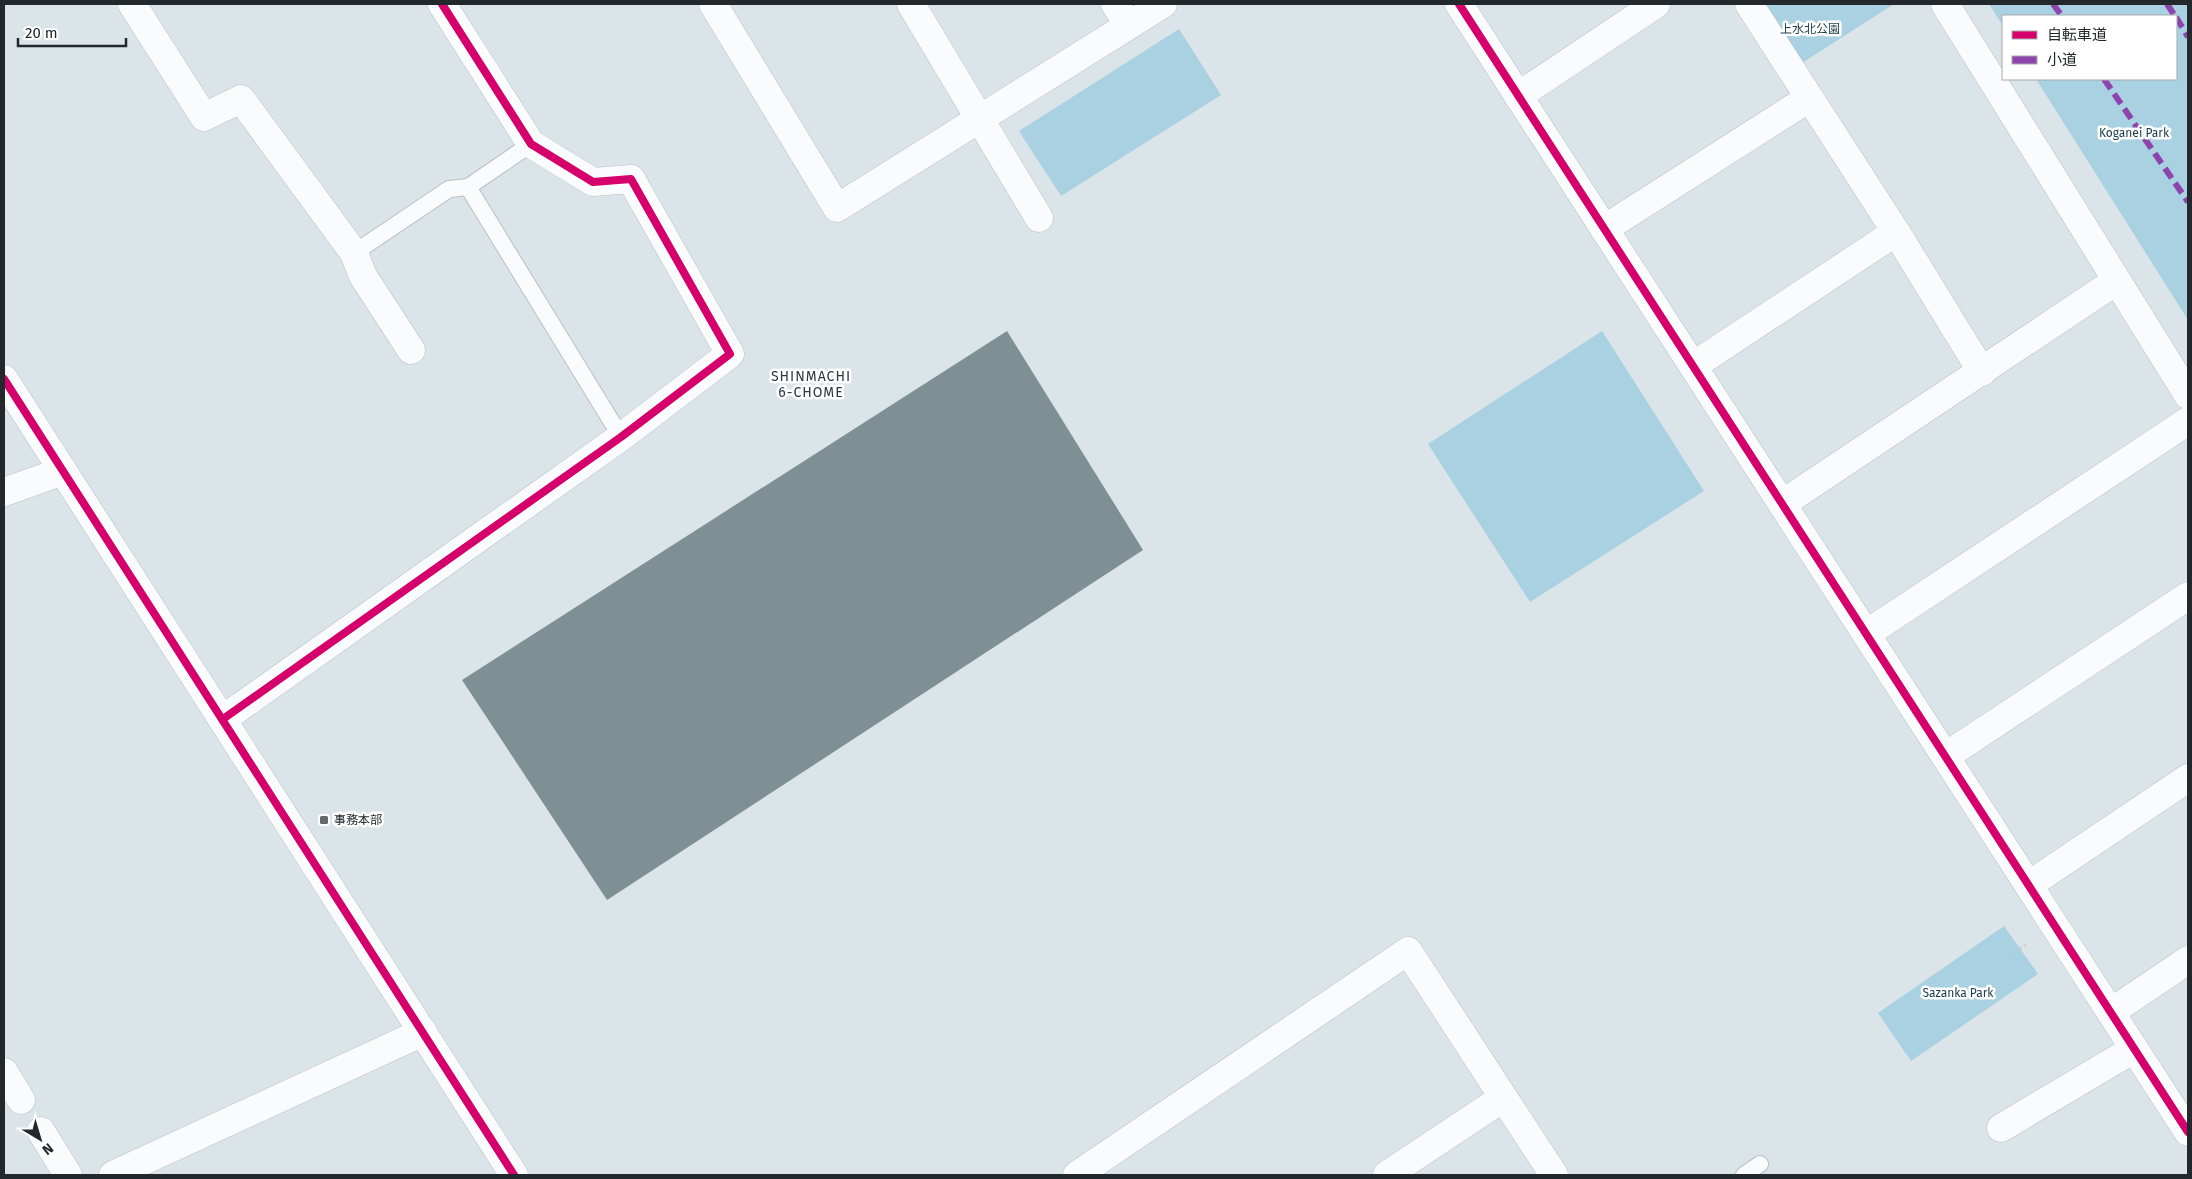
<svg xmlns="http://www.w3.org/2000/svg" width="2192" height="1179" font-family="'Fira Sans','Noto Sans JP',sans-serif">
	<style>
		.green { fill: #a9d1e2 }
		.building { fill: #7e9093 }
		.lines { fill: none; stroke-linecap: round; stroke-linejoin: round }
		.lane-casing { stroke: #b9c0c4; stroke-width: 18 }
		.street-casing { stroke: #b9c0c4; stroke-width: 29 }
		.secondary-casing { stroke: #b9c0c4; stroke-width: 29 }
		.path { stroke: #c1c4c5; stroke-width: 3; stroke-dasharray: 1 4; stroke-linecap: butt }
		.lane { stroke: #fafbfc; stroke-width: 16 }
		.street { stroke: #fafbfc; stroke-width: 28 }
		.secondary { stroke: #fafbfc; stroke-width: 28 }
		.quiet { stroke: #8e44ad; stroke-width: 6; stroke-dasharray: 12 6; stroke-linecap: butt }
		.cycleway-casing { stroke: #fff; stroke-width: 11 }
		.cycleway { stroke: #d6006c; stroke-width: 8 }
		.poi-dot { fill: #636a6d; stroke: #fff; stroke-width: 2 }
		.labels { text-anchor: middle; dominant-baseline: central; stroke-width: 5; stroke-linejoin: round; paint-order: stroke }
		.park-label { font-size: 12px; fill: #1a3c4a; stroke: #fff }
		.poi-label { font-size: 12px; fill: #22282b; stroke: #fff; text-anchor: start }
		.neighbourhood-label { font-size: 14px; letter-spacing: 1px; fill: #2c3940; stroke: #fff }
	</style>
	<rect width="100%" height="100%" fill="#dbe4e8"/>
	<g class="green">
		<path d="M1765,4H1894L1802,63Z"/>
		<path d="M1989,4H2188V320L2036,79H2176V16H2003V26Z"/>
		<path d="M1179,29L1221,95L1061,196L1019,131Z"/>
		<path d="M1602,331L1704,491L1530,602L1428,444Z"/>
		<path d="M2004,926L2038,974L1911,1061L1878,1013Z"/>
	</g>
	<path class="building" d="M1007,331L1143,550L607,900L462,680Z"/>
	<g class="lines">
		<g class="lane-casing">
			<g id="lane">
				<path d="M468,187L621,437"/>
				<path d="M354,253L449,189L468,187L531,144"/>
				<path d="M1744,1175L1760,1164"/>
			</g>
		</g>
		<g class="street-casing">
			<g id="street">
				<path d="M132,4L204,117L241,99L354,253L363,276L411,350"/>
				<path d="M713,4L837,208L1163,4"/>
				<path d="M911,4L1039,218"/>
				<path d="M1115,4L1128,24"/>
				<path d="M1459,4L2188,1132"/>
				<path d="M1749,4L1896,232L1982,372"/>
				<path d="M1518,96L1656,4"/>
				<path d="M1604,229L1809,98"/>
				<path d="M1693,366L1896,232"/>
				<path d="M4,492L63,471"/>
				<path d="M1782,504L2116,281"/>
				<path d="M1866,634L2188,421"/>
				<path d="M223,719L621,437L730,354L631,179L593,182L531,144L442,4"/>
				<path d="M1946,756L2188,596"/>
				<path d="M2029,885L2188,778"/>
				<path d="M2111,1012L2188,960"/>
				<path d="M4,1072L21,1100"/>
				<path d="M2001,1128L2134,1049"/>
				<path d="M41,1131L68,1175"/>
				<path d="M113,1175L423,1032"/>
				<path d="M1077,1175L1408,951L1554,1175"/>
				<path d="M1387,1175L1503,1098"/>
			</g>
		</g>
		<g class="secondary-casing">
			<g id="secondary">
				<path d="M1945,4L2188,395"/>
				<path d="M4,379L514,1175"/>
			</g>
		</g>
		<path class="path" d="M2004,960L2027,944"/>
		<use href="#lane" class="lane"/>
		<use href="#street" class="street"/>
		<use href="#secondary" class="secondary"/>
		<g class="quiet">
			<path d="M2053,4L2062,16"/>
			<path d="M2167,4L2175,16"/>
			<path d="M2176,17L2188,37"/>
			<path d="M2104,79L2188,202"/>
		</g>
		<g class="cycleway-casing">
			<g id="cycleway">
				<path d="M1459,4L2188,1132"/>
				<path d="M4,379L514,1175"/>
				<path d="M223,719L621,437L730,354L631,179L593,182L531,144L442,4"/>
			</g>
		</g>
		<use href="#cycleway" class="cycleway"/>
	</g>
	<rect class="poi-dot" x="319" y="815" width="10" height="10" rx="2.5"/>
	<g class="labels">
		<g class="park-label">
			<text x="1810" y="29">上水北公園</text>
			<text x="2134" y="133">Koganei Park</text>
			<text x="1958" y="993">Sazanka Park</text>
		</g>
		<g class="poi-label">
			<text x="334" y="820">事務本部</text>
		</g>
		<g class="neighbourhood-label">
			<text x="811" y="376">SHINMACHI<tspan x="811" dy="16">6-CHOME</tspan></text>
		</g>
	</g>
	<rect width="2192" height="1179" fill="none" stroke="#22282b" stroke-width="10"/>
	<rect x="2002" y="15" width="175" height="65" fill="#ffffff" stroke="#a7a9aa"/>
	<rect x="2012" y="31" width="25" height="8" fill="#d6006c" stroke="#a7a9aa"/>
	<text x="2047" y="40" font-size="15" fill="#22282b">自転車道</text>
	<rect x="2012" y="56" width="25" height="8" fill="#8e44ad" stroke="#a7a9aa"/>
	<text x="2047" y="65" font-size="15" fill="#22282b">小道</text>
	<g transform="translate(40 1139) rotate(142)" stroke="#ffffff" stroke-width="4" paint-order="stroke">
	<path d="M0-4L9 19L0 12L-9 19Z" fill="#22282b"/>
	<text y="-8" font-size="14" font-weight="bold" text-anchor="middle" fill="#22282b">N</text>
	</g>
	<path d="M18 38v8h108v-8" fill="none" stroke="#22282b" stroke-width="2.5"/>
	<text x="25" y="38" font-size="15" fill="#22282b" stroke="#ffffff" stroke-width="4" paint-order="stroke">20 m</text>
</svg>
